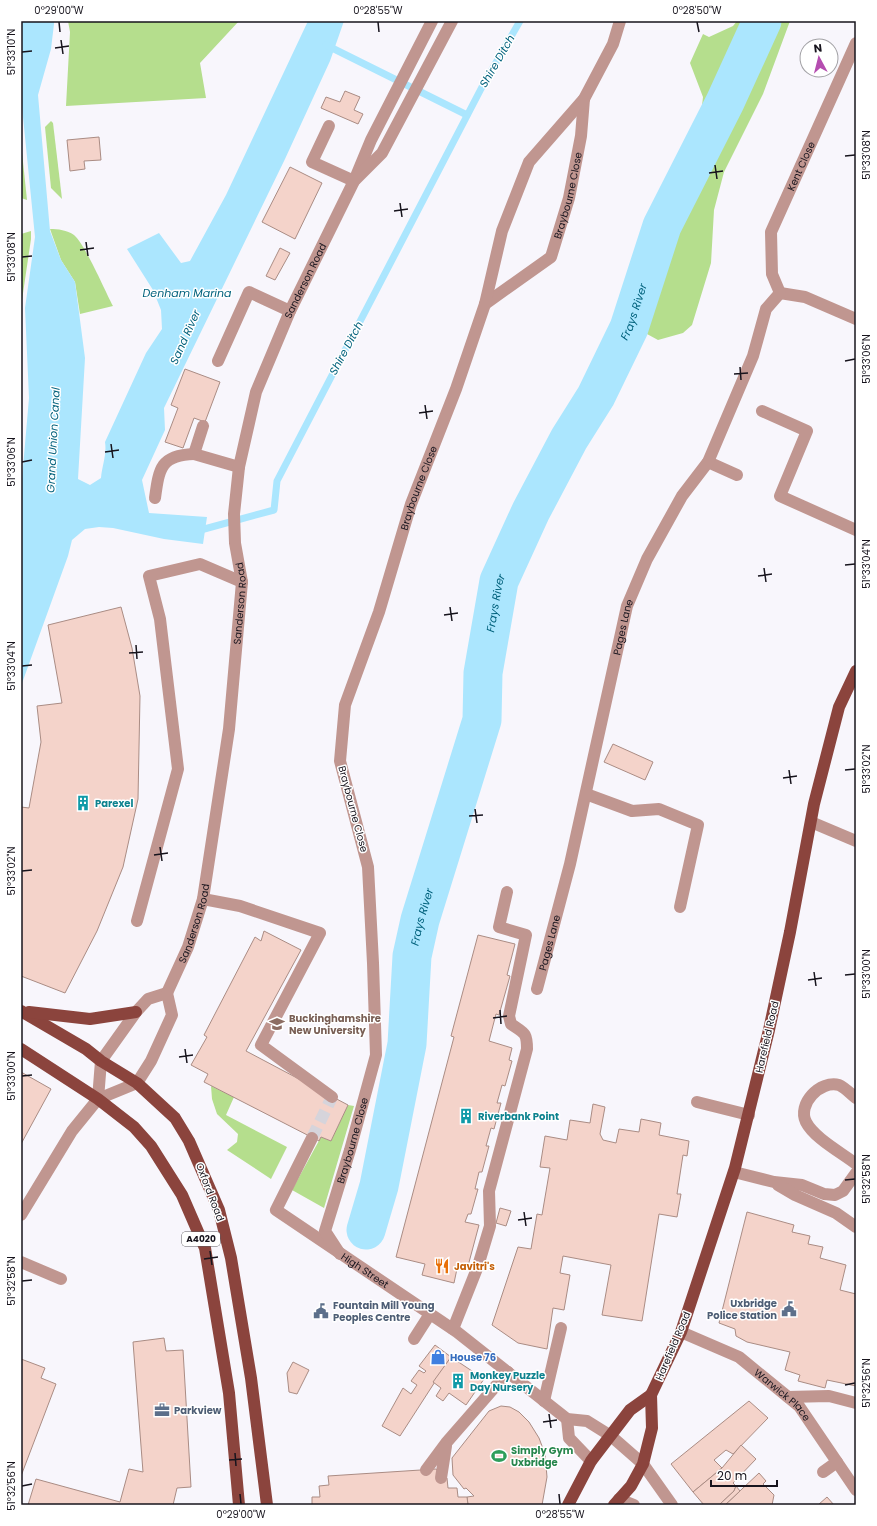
<svg xmlns="http://www.w3.org/2000/svg" width="877" height="1526" font-family="Poppins,sans-serif">
	<style>
		.green { fill: #b5de8d }
		.water { fill: #abe6fe }
		.lines { fill: none; stroke-linecap: round; stroke-linejoin: round }
		.stream { stroke: #abe6fe; stroke-width: 7 }
		.river { stroke: #abe6fe; stroke-width: 39 }
		.building { fill: #f4d3ca; stroke: #aa8c84 }
		.minor-tunnel { stroke: #d6d4db; stroke-width: 12; stroke-dasharray: 12 6; stroke-linecap: butt }
		.minor { stroke: #c09690; stroke-width: 12 }
		.major { stroke: #8b443d; stroke-width: 12 }
		.ticks { fill: none; stroke: #17141d; stroke-width: 1.5 }
		.labels { text-anchor: middle; dominant-baseline: central; stroke-width: 3; stroke-linejoin: round; paint-order: stroke }
		.shield { fill: #fff; stroke: #5d5a61; stroke-width: 1 }
		.shield-label { font-size: 9px; font-weight: bold; fill: #17141d }
		.street-label { font-size: 10px; fill: #17141d; stroke: #fff }
		.culture-label { font-size: 10px; font-weight: bold; fill: #0d838f; stroke: #fff; text-anchor: start }
		.education-label { font-size: 10px; font-weight: bold; fill: #785e54; stroke: #fff; text-anchor: start }
		.food-label { font-size: 10px; font-weight: bold; fill: #c56008; stroke: #fff; text-anchor: start }
		.service-label { font-size: 10px; font-weight: bold; fill: #4e5e75; stroke: #fff; text-anchor: start }
		.shop-label { font-size: 10px; font-weight: bold; fill: #366cbe; stroke: #fff; text-anchor: start }
		.leisure-label { font-size: 10px; font-weight: bold; fill: #27864d; stroke: #fff; text-anchor: start }
		.water-label { font-size: 11px; font-style: italic; fill: #00617c; stroke: #fff }
		.neatline { fill: none; stroke: #17141d; stroke-width: 1.5 }
		.ticks-label { font-size: 10px; text-anchor: middle; fill: #17141d }
	</style>
	<rect width="100%" height="100%" fill="#f8f6fc"/>
	<g class="green">
		<path d="M68,21H239L200,63L206,98L66,106L70,32Z"/>
		<path d="M737,21H790L763,94L724,172L714,210L711,263L692,325L683,333L658,340L647,334L632,301L638,276L666,233L700,123L703,97L690,63L703,34L709,37L733,26Z"/>
		<path d="M51,121L53,123L62,199L51,188L45,127Z"/>
		<path d="M21,143L27,200L21,198Z"/>
		<path d="M50,229C58,229 67,230 74,235C85,244 105,291 113,306L80,314L75,282L61,260Z"/>
		<path d="M31,231V239L22,300L21,299V234Z"/>
		<path d="M211,1086L234,1097L226,1115L287,1147L271,1179L227,1150L237,1142L238,1134L217,1114L212,1099Z"/>
		<path d="M348,1105L354,1106L324,1208L292,1190L321,1137L331,1141Z"/>
	</g>
	<g class="water">
		<path d="M21,21H54V24L51,49L38,95L50,231L61,260L75,282L85,358L78,479L90,485L101,478C102,466 107,454 105,442L146,353L162,329L161,310L153,290L127,249L159,233L181,263L190,261L226,195L308,21H344L330,61L285,159L164,408L165,430L142,480L149,513L207,517L203,544L164,539L113,528L99,527L85,529L72,540L68,556L21,686V490L29,398L25,308L35,237L21,97Z"/>
		<path d="M369,1184L391,1189L378,1233L356,1226Z"/>
	</g>
	<g class="lines">
		<g class="stream">
			<path d="M326,45L467,115"/>
			<path d="M197,531L274,510L277,481L483,85L520,21"/>
		</g>
		<path class="river" id="s1" d="M366,1230L379,1186L407,1044L412,956L420,920L482,720L483,673L499,581L531,511L569,439L596,396L629,328L662,226L725,102L762,21"/>
	</g>
	<g class="building">
		<path d="M345,91L360,97L354,110L363,114L358,124L321,108L326,97L340,102Z"/>
		<path d="M99,137L101,160L84,161L85,169L70,171L67,140Z"/>
		<path d="M290,167L322,183L295,239L262,222Z"/>
		<path d="M280,248L290,253L275,280L266,276Z"/>
		<path d="M185,369L220,382L205,422L194,418L183,448L165,442L178,408L171,405Z"/>
		<path d="M121,607L132,648L140,696L138,799L123,867L97,931L65,993L21,976V807L29,808L41,742L37,706L62,703L48,625Z"/>
		<path d="M613,744L653,762L645,780L604,762Z"/>
		<path d="M264,931L301,950L246,1051L348,1105L331,1141L321,1137L319,1141L204,1082L208,1074L191,1065L207,1037L204,1035L255,937L261,941Z"/>
		<path d="M478,935L515,944L507,975L510,976L499,1015L496,1014L489,1041L512,1048L509,1060L512,1061L505,1086L502,1085L497,1103H501L494,1129L491,1128L486,1146H489L482,1172H479L475,1189H478L471,1214H468L465,1222L479,1225L468,1266L458,1264L454,1283L422,1275L425,1264L396,1257L454,1037L451,1036Z"/>
		<path d="M21,1072L51,1089L21,1144Z"/>
		<path d="M593,1104L605,1107L600,1134L603,1140L616,1143L619,1129L639,1132L641,1119L661,1123L659,1135L689,1141L687,1156L683,1155L677,1194H681L677,1217L659,1214L642,1321L602,1315L611,1265L563,1256L560,1273L570,1275L564,1310L553,1308L547,1349L518,1343L492,1325L518,1247L531,1249L537,1214L542,1215L550,1168L540,1167L545,1136L567,1140L570,1120L590,1123Z"/>
		<path d="M500,1208L511,1211L506,1226L496,1223Z"/>
		<path d="M747,1212L794,1225L792,1232L810,1236L808,1244L823,1247L820,1258L846,1265L840,1290L856,1294V1386L827,1380L825,1388L798,1381L800,1375L785,1370L790,1352L747,1342L736,1336L735,1329L719,1323Z"/>
		<path d="M164,1338L166,1351L183,1350L191,1487L177,1488L173,1505H28L36,1479L120,1502L129,1469L143,1472L133,1342Z"/>
		<path d="M435,1345L451,1357L400,1436L382,1426L403,1388L411,1394L417,1385L411,1381L419,1370L424,1373L426,1371L419,1366Z"/>
		<path d="M451,1357L484,1379L466,1405L449,1393L443,1401L436,1396L441,1388L433,1382Z"/>
		<path d="M21,1359L45,1368L41,1378L56,1384L21,1476Z"/>
		<path d="M293,1362L309,1370L297,1394L289,1392L287,1373Z"/>
		<path d="M749,1401L768,1418L733,1454L726,1450L714,1460L722,1468L693,1492L671,1464Z"/>
		<path d="M501,1406L510,1407L519,1412L529,1422L539,1438L545,1454L547,1477L542,1505H468L467,1497L474,1496L466,1488L464,1489L453,1475L452,1458L489,1411Z"/>
		<path d="M741,1445L756,1459L733,1483L736,1486L734,1491L719,1505H704L693,1492L722,1468Z"/>
		<path d="M436,1469L447,1478L448,1488H457L458,1497H467L468,1505H312V1497H320L319,1486L329,1485L328,1476Z"/>
		<path d="M759,1473L766,1481L763,1484L774,1495L772,1505H725Z"/>
		<path d="M736,1486L740,1491L725,1505H719L734,1491Z"/>
		<path d="M827,1497L834,1505H818Z"/>
	</g>
	<g class="lines">
		<path class="minor-tunnel" d="M312,1138L332,1097"/>
		<g class="minor">
			<path d="M329,126L312,162L354,181L371,140L432,21"/>
			<path id="s2" d="M780,293L772,274L771,232L856,43"/>
			<path d="M780,293L805,297L856,319"/>
			<path id="s3" d="M485,304L551,257L569,198L581,136L584,99"/>
			<path d="M218,361L249,292L290,311"/>
			<path d="M762,411L807,431L780,496L856,530"/>
			<path d="M203,426L194,454L239,467"/>
			<path d="M708,462L737,475"/>
			<path d="M155,498C159,468 161,455 194,454"/>
			<path d="M586,794L632,811L659,809L698,825L680,907"/>
			<path d="M811,822L856,841"/>
			<path d="M203,899L240,906L320,933L261,1045L332,1097"/>
			<path d="M137,921L178,769L160,619L149,576L200,564L242,582"/>
			<path id="s4" d="M537,989L570,864L627,606L647,559L682,496L708,462L753,356L766,309L780,293"/>
			<path id="s5" d="M167,993L188,947L203,899L229,729L242,582L235,543L234,514L239,467L256,392L290,311L354,181L382,153L452,21"/>
			<path d="M856,1098C851,1094 844,1087 839,1085C820,1080 797,1104 806,1122C814,1138 842,1153 856,1164"/>
			<path d="M98,1099L101,1061L136,1012L148,999L167,993"/>
			<path d="M697,1102L749,1115"/>
			<path id="s6" d="M312,1138L276,1210L457,1332L567,1419L587,1421L611,1436L643,1464L672,1505"/>
			<path d="M734,1172L774,1182L802,1185L824,1194L835,1195L843,1191L856,1173"/>
			<path d="M778,1185L795,1195L836,1213L856,1227"/>
			<path d="M21,1215L72,1131L98,1099L137,1083L151,1061L172,1015L167,993"/>
			<path id="s7" d="M340,1254L325,1231L350,1150L376,1055L373,963L368,867L340,761L345,705L379,612L411,504L456,389L485,304L502,231L529,162L584,99L613,44L620,21"/>
			<path d="M21,1262L61,1279"/>
			<path d="M453,1329L478,1266L490,1226L489,1191L527,1049C527,1032 524,1033 511,1024L509,1016L526,935L499,927L507,892"/>
			<path id="s8" d="M681,1332L739,1357L799,1406L856,1490"/>
			<path d="M414,1339L430,1314"/>
			<path d="M788,1397L829,1396L856,1403"/>
			<path d="M544,1401L561,1328"/>
			<path d="M567,1419L569,1438L591,1461"/>
			<path d="M426,1470L446,1443L508,1372"/>
			<path d="M823,1472L837,1462"/>
			<path d="M441,1478L446,1446"/>
			<path d="M619,1499L634,1505"/>
		</g>
		<g class="major">
			<path d="M21,1011L86,1049L101,1061L137,1083L175,1118L189,1141L219,1210L231,1258L251,1378L267,1505"/>
			<path d="M29,1012L90,1019L136,1012"/>
			<path d="M21,1049L98,1099L134,1127L151,1146L182,1195L205,1248L229,1393L239,1505"/>
			<path d="M568,1505L591,1461L630,1410L651,1395"/>
			<path d="M614,1505L631,1486L643,1464L652,1428L651,1395L681,1332L735,1168L769,1030L790,932L814,804L839,707L856,671"/>
		</g>
	</g>
	<path class="ticks" d="M59,22L60,32M378,22L379,32M697,22L699,32M61,40L63,54M55,48L69,46M22,52L32,51M845,156L855,155M715,165L717,179M709,173L723,171M400,203L402,217M394,211L408,209M86,242L88,256M80,250L94,248M22,257L32,256M845,361L855,359M740,367L741,380M734,374L748,373M425,405L427,419M419,413L433,411M111,444L113,458M105,452L119,450M22,462L32,460M845,565L855,564M764,568L766,582M758,576L772,574M450,607L452,621M444,615L458,613M136,645L137,659M129,653L143,652M22,666L32,665M789,770L791,784M845,770L855,769M783,778L797,776M475,809L477,823M469,816L483,815M160,847L162,861M154,855L168,853M22,871L32,870M814,972L816,986M845,975L855,974M808,980L822,978M500,1010L501,1024M493,1018L507,1016M185,1049L187,1063M179,1057L193,1055M22,1076L32,1075M845,1180L855,1179M524,1212L526,1226M518,1220L532,1218M210,1251L212,1265M204,1259L218,1257M22,1281L32,1280M845,1385L855,1383M549,1414L551,1428M543,1422L557,1420M235,1453L236,1466M229,1460L242,1459M22,1486L32,1484M240,1494L241,1504M559,1494L560,1504"/>
	<defs>
		<g id="building-bare" transform="scale(1.2)"><path d="M-4-6H4V6H1V3H-1V6H-4ZM-2.5-4.3h1.7v1.8h-1.7ZM.8-4.3h1.7v1.8H.8ZM-2.5-1h1.7V.8h-1.7ZM.8-1h1.7V.8H.8Z" fill="#0f9aa8" stroke="#fff" stroke-width="2.5" paint-order="stroke"/></g>
		<g id="university-bare" transform="scale(1.2)"><path d="M0-5L7-2L0 1L-7-2ZM-4 1L0 2.5L4 1V4Q0 6-4 4Z" fill="#8d6e63" stroke="#fff" stroke-width="2.5" paint-order="stroke"/></g>
		<g id="restaurant-bare" transform="scale(1.2)"><path d="M-5-6h1v4h1v-4h1v4h1v-4h1v5L-1.5 .5V6h-2V.5L-5-1ZM5-6V6H3V1.5H1.5Q1.5-4 5-6Z" fill="#e8710a" stroke="#fff" stroke-width="2.5" paint-order="stroke"/></g>
		<g id="civic-bare" transform="scale(1.2)"><path d="M-.6-6.5H3V-4.5H.6V-3L4-1V1h2V6H-6V1h2V-1L-.6-3ZM-1.2 2.5V6h2.4V2.5Z" fill="#5c6f8a" stroke="#fff" stroke-width="2.5" paint-order="stroke"/></g>
		<g id="shop-bare" transform="scale(1.2)"><path d="M-5-2.5h2.3a2.7 3.5 0 0 1 5.4 0H5L5.5 6h-11ZM-1.5-2.5h3a1.5 2.3 0 0 0-3 0Z" fill="#3f7fe0" stroke="#fff" stroke-width="2.5" paint-order="stroke"/></g>
		<g id="office-bare" transform="scale(1.2)"><path d="M-6-3h4V-5.5h4V-3h4V5H-6ZM-1-4.5V-3h2v-1.5ZM-6 0V1H6V0Z" fill="#5c6f8a" stroke="#fff" stroke-width="2.5" paint-order="stroke"/></g>
		<g id="stadium-bare" transform="scale(1.2)"><path d="M0-5a6.5 5 0 1 0 0 10a6.5 5 0 1 0 0-10ZM-3.5-1.8h7v3.6h-7Z" fill="#2e9e5b" stroke="#fff" stroke-width="2.5" paint-order="stroke"/></g>
	</defs>
	<g fill-rule="evenodd">
		<use href="#building-bare" x="83" y="803"/>
		<use href="#university-bare" x="277" y="1024"/>
		<use href="#building-bare" x="466" y="1116"/>
		<use href="#restaurant-bare" x="442" y="1266"/>
		<use href="#civic-bare" x="789" y="1309"/>
		<use href="#civic-bare" x="321" y="1311"/>
		<use href="#shop-bare" x="438" y="1357"/>
		<use href="#building-bare" x="458" y="1381"/>
		<use href="#office-bare" x="162" y="1410"/>
		<use href="#stadium-bare" x="499" y="1456"/>
	</g>
	<g class="labels">
		<rect class="shield" x="182" y="1232" width="38" height="14" rx="3"/>
		<g class="shield-label">
			<text x="201" y="1239">A4020</text>
		</g>
		<g class="street-label">
			<text stroke="none"><textPath href="#s2" startOffset="135">Kent Close</textPath></text>
			<text stroke="none"><textPath href="#s3" startOffset="145">Braybourne Close</textPath></text>
			<text stroke="none"><textPath href="#s5" startOffset="735">Sanderson Road</textPath></text>
			<text stroke="none"><textPath href="#s7" startOffset="794">Braybourne Close</textPath></text>
			<text stroke="none"><textPath href="#s5" startOffset="399">Sanderson Road</textPath></text>
			<text stroke="none"><textPath href="#s4" startOffset="372">Pages Lane</textPath></text>
			<text transform="translate(353 809) rotate(75)">Braybourne Close</text>
			<text stroke="none"><textPath href="#s5" startOffset="75">Sanderson Road</textPath></text>
			<text stroke="none"><textPath href="#s4" startOffset="48">Pages Lane</textPath></text>
			<text transform="translate(767 1037) rotate(-77)">Harefield Road</text>
			<text stroke="none"><textPath href="#s7" startOffset="122">Braybourne Close</textPath></text>
			<text transform="translate(210 1192) rotate(69)">Oxford Road</text>
			<text stroke="none"><textPath href="#s6" startOffset="188">High Street</textPath></text>
			<text transform="translate(673 1346) rotate(-67)">Harefield Road</text>
			<text stroke="none"><textPath href="#s8" startOffset="121">Warwick Place</textPath></text>
		</g>
		<g class="culture-label">
			<text x="95" y="803">Parexel</text>
			<text x="478" y="1116">Riverbank Point</text>
			<text x="470" y="1375">Monkey Puzzle<tspan x="470" dy="12">Day Nursery</tspan></text>
		</g>
		<g class="education-label">
			<text x="289" y="1018">Buckinghamshire<tspan x="289" dy="12">New University</tspan></text>
		</g>
		<g class="food-label">
			<text x="454" y="1266">Javitri's</text>
		</g>
		<g class="service-label">
			<text x="777" y="1303" text-anchor="end">Uxbridge<tspan x="777" dy="12">Police Station</tspan></text>
			<text x="333" y="1305">Fountain Mill Young<tspan x="333" dy="12">Peoples Centre</tspan></text>
			<text x="174" y="1410">Parkview</text>
		</g>
		<g class="shop-label">
			<text x="450" y="1357">House 76</text>
		</g>
		<g class="leisure-label">
			<text x="511" y="1450">Simply Gym<tspan x="511" dy="12">Uxbridge</tspan></text>
		</g>
		<g class="water-label">
			<text transform="translate(497 61) rotate(-60)">Shire Ditch</text>
			<text x="187" y="293">Denham Marina</text>
			<text stroke="none"><textPath href="#s1" startOffset="967">Frays River</textPath></text>
			<text transform="translate(185 337) rotate(-66)">Sand River</text>
			<text transform="translate(346 348) rotate(-62)">Shire Ditch</text>
			<text transform="translate(53 440) rotate(-87)">Grand Union Canal</text>
			<text stroke="none"><textPath href="#s1" startOffset="643">Frays River</textPath></text>
			<text stroke="none"><textPath href="#s1" startOffset="319">Frays River</textPath></text>
		</g>
	</g>
	<rect width="877" height="1526" fill="none" stroke="#ffffff" stroke-width="44"/>
	<g transform="translate(819 58) rotate(353)"><circle r="19" fill="#ffffff" stroke="#a2a1a5"/>
	<path d="M0-3L7 15L0 10L-7 15Z" fill="#b54db0"/>
	<text y="-6" font-size="11" font-weight="bold" text-anchor="middle" fill="#17141d">N</text>
	</g>
	<path d="M711 1480v6h66v-6" fill="none" stroke="#17141d" stroke-width="2"/>
	<text x="717" y="1480" font-size="12" fill="#17141d" stroke="#ffffff" stroke-width="3" paint-order="stroke">20 m</text>
	<rect x="22" y="22" width="833" height="1482" class="neatline"/>
	<g class="ticks-label">
		<text x="59" y="14">0°29'00"W</text>
		<text x="378" y="14">0°28'55"W</text>
		<text x="697" y="14">0°28'50"W</text>
		<text transform="translate(11 52) rotate(-90)" y="4">51°33'10"N</text>
		<text transform="translate(866 155) rotate(-90)" y="4">51°33'08"N</text>
		<text transform="translate(11 257) rotate(-90)" y="4">51°33'08"N</text>
		<text transform="translate(866 359) rotate(-90)" y="4">51°33'06"N</text>
		<text transform="translate(11 462) rotate(-90)" y="4">51°33'06"N</text>
		<text transform="translate(866 564) rotate(-90)" y="4">51°33'04"N</text>
		<text transform="translate(11 666) rotate(-90)" y="4">51°33'04"N</text>
		<text transform="translate(866 769) rotate(-90)" y="4">51°33'02"N</text>
		<text transform="translate(11 871) rotate(-90)" y="4">51°33'02"N</text>
		<text transform="translate(866 974) rotate(-90)" y="4">51°33'00"N</text>
		<text transform="translate(11 1076) rotate(-90)" y="4">51°33'00"N</text>
		<text transform="translate(866 1179) rotate(-90)" y="4">51°32'58"N</text>
		<text transform="translate(11 1281) rotate(-90)" y="4">51°32'58"N</text>
		<text transform="translate(866 1383) rotate(-90)" y="4">51°32'56"N</text>
		<text transform="translate(11 1486) rotate(-90)" y="4">51°32'56"N</text>
		<text x="241" y="1518">0°29'00"W</text>
		<text x="560" y="1518">0°28'55"W</text>
	</g>
</svg>
